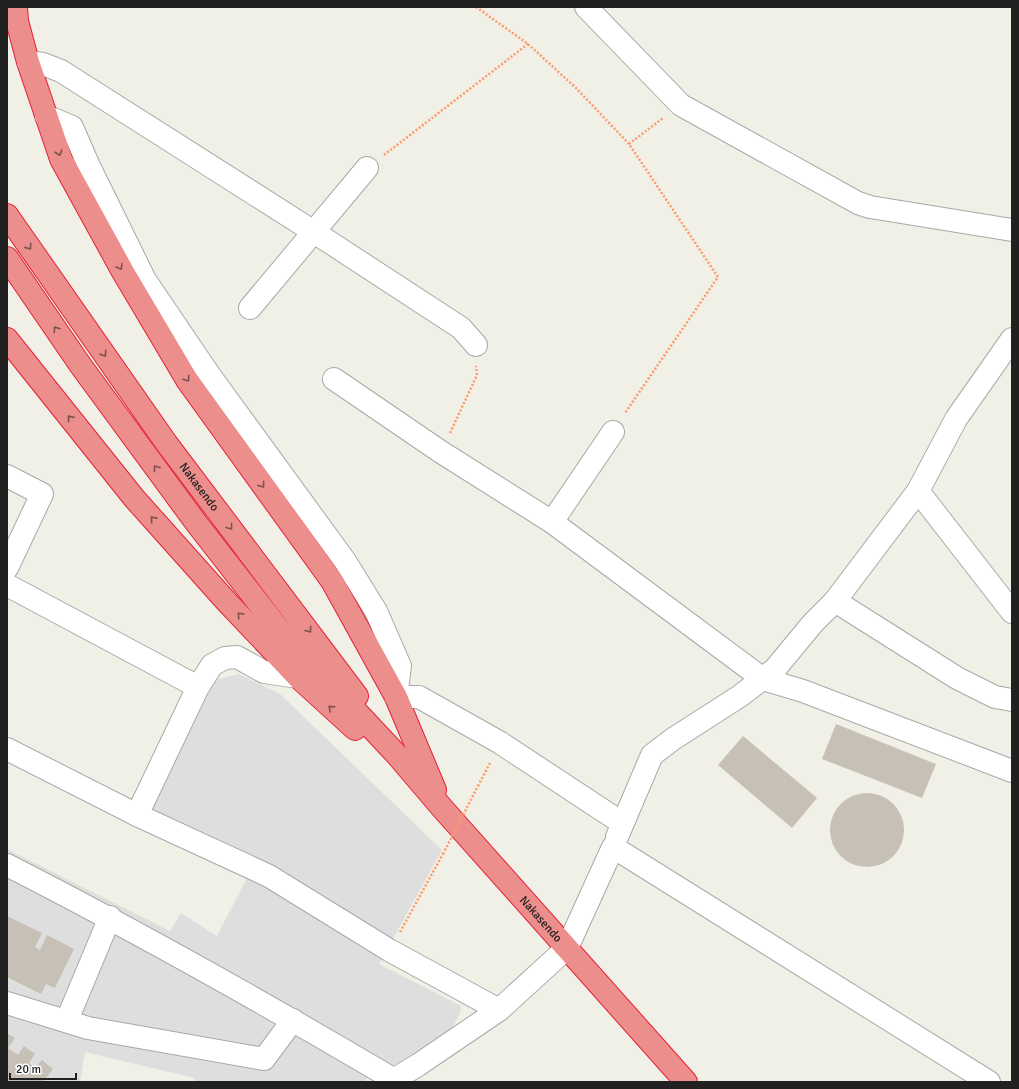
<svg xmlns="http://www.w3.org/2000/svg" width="1019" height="1089" font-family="Signika,sans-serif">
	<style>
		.residential { fill: #dfdede }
		.building { fill: #c7c0b6 }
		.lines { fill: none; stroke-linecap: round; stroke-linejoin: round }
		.minor-casing { stroke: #a8a8a8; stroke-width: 24 }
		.highway-casing { stroke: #e51f39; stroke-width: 24 }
		.path { stroke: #ff996a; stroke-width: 2.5; stroke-dasharray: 2 2; stroke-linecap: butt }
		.minor { stroke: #fff; stroke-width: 22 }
		.highway { stroke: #ec8e8b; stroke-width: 22 }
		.path-bridge { stroke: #ff996a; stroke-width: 2.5; stroke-dasharray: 2 2; stroke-linecap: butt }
		.oneway { stroke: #7c5251 }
		.labels { text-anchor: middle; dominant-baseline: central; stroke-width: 3; stroke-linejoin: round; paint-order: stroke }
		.street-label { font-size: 12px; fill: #212121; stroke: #fff }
	</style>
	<rect width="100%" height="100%" fill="#f1f0e7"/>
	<path class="residential" d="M239,674L280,694L442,850L379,964L461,1006L460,1014L452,1028L398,1063L366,1079V1082H194V1078L85,1052L80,1082H7V849L170,931L181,913L217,936L249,874L140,824L216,680Z"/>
	<g class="building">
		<path d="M836,724L936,764L922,798L822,759Z"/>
		<path d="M743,736L817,798L792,828L718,765Z"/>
		<circle cx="867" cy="830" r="37"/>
		<path d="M7,916L42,933L35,947L40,950L47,935L74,949L55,988L46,984L41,994L7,977Z"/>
		<path d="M7,1033L15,1038L8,1048L18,1055L24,1046L35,1054L29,1063L35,1068L42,1060L53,1069L44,1081L46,1082H7Z"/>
	</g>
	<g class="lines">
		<g class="minor-casing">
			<g id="minor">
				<path d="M586,7L681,105L858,203L870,207L1012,230"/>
				<path d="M28,62L43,64L61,71L314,232L461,328L476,345"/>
				<path d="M46,116L72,127L88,164L145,280L208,373L345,561L376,611L400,666L396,697H419L499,742L622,823"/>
				<path d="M250,308L367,168"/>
				<path d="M334,379L441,452L552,522L763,679L803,691L1012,771"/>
				<path d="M7,476L42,494L7,568"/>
				<path d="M918,491L1012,612"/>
				<path d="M552,522L613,432"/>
				<path d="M7,585L198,687"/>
				<path d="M835,601L957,678L995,697L1012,700"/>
				<path d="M7,749L137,815L269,876L389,950L499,1010"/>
				<path d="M137,815L198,687L212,665L225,658L237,657L264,672L298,677"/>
				<path d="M617,837L652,755L673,739L740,696L775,669L813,623L835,601L918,491L956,419L1012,339"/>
				<path d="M7,865C138,932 266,1004 393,1079"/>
				<path d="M7,1003L88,1028L264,1059L293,1020"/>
				<path d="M67,1020L110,917"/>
				<path d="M390,1082L418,1065L499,1010L567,948L613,847L989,1082"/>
			</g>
		</g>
		<g class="highway-casing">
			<g id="highway">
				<path d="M16,7L17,21L28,62L61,159L123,272L187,380L332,581L396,697L435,790"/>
				<path id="s1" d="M7,215L167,444L357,696"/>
				<path id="s2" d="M7,258L81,366L197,524L278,628L397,755L443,809L686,1082"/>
				<path d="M7,339L134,498L226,601L298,677L355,729"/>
			</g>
		</g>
		<g class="path">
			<path d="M476,7L528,44L576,88L629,144L718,277L625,413"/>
			<path d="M629,144L663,118"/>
			<path d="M384,155L528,44"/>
			<path d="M450,433L477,375L476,366"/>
			<path d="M478,786L490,763"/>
			<path d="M400,932L443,854"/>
		</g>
		<use href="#minor" class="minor"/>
		<use href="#highway" class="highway"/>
		<path class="path-bridge" d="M443,854L478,786"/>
	</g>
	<defs><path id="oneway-chevron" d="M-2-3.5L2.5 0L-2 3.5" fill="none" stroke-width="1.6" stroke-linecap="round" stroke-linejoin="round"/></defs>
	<g class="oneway">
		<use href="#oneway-chevron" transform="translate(59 153) rotate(71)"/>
		<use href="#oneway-chevron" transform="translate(29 247) rotate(55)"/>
		<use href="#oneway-chevron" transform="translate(120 267) rotate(61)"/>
		<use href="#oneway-chevron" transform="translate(56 329) rotate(-124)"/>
		<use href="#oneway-chevron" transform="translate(104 354) rotate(55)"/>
		<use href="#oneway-chevron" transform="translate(187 379) rotate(57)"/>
		<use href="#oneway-chevron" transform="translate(70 418) rotate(-129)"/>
		<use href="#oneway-chevron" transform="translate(156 468) rotate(-126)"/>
		<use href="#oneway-chevron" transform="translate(262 485) rotate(54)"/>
		<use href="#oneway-chevron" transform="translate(153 519) rotate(-132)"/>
		<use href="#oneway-chevron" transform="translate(230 527) rotate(53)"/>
		<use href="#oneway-chevron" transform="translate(240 615) rotate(-133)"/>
		<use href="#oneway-chevron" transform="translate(309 630) rotate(53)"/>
		<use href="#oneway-chevron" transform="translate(331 708) rotate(-138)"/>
	</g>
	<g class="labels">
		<g class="street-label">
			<text stroke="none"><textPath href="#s1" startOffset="333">Nakasendo</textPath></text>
			<text stroke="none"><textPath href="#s2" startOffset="851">Nakasendo</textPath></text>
		</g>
	</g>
	<rect width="1019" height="1089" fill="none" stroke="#212121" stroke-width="16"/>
	<path d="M10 1073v6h66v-6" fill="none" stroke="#212121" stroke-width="2"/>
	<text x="16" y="1073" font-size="12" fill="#212121" stroke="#ffffff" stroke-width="3" paint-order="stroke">20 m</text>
</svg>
